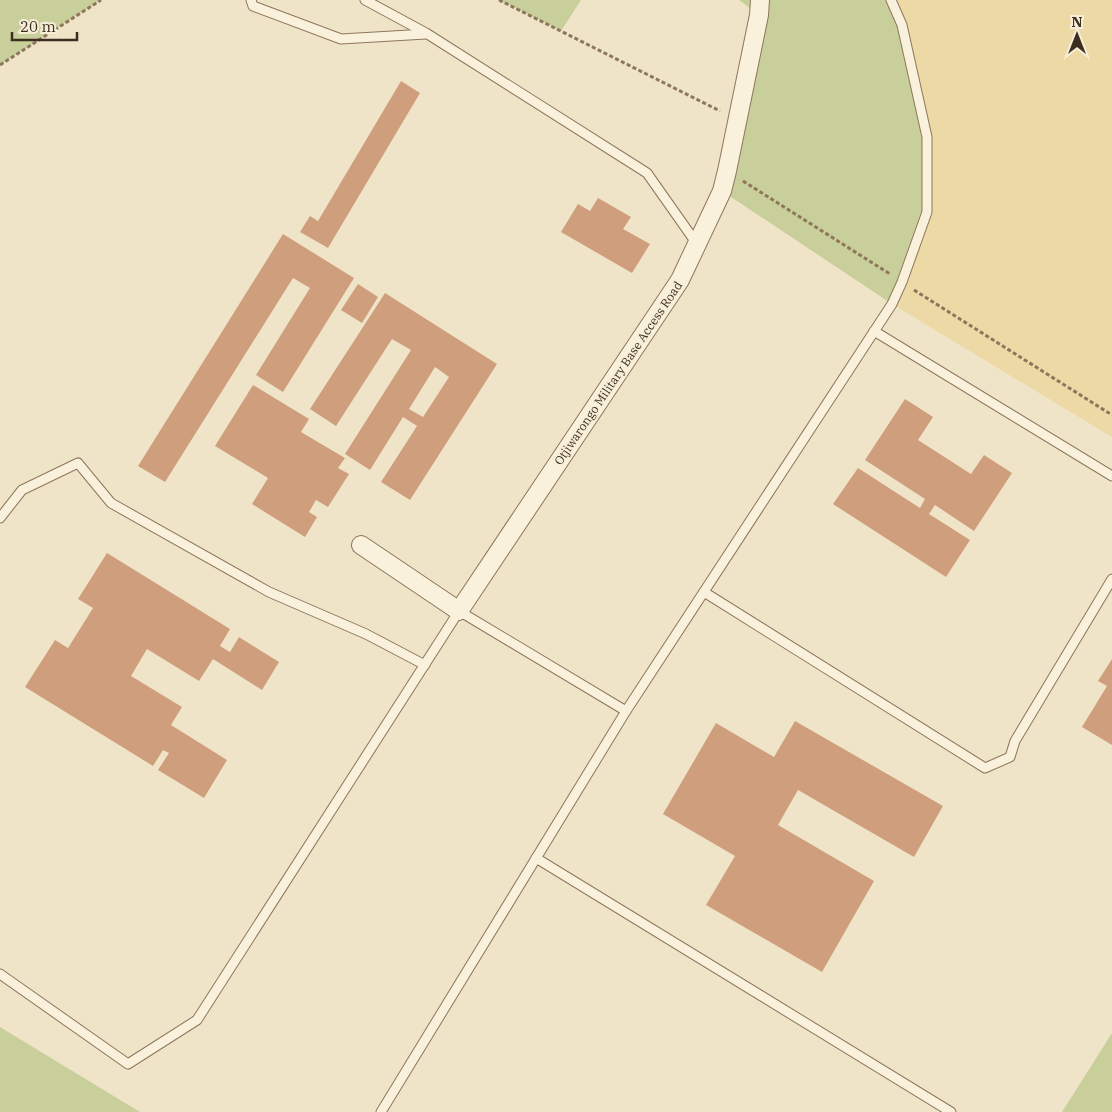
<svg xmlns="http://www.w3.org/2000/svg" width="1112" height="1112" font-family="'IBM Plex Serif',serif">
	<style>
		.green { fill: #c9cf9b }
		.sand { fill: #ecd9a5 }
		.building { fill: #cf9f7d; fill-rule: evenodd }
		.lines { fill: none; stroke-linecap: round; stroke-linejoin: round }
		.lane-casing { stroke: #8d765c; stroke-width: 11 }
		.street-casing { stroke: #8d765c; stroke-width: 20 }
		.path { stroke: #8d765c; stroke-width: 3; stroke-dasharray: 4 2.5; stroke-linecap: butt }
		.lane { stroke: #faf1dc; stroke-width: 9 }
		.street { stroke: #faf1dc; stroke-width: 18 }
		.labels { text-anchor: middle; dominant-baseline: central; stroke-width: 4; stroke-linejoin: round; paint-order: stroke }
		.street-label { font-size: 12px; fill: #3d2e20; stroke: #f7eed8 }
	</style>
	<rect width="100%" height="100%" fill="#f0e4c8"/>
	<g class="green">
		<path d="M0,0H101L0,65Z"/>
		<path d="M499,0H581L561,31Z"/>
		<path d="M739,0H891L927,137V212L892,304L722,191L759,15Z"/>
		<path d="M0,1027L140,1112H0Z"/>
		<path d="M1112,1033V1112H1062Z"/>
	</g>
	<path class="sand" d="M891,0H1112V437L892,304L927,212V137Z"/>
	<g class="building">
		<path d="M401,81L420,93L328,248L300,232L310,216L318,221Z"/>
		<path d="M598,198L631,217L623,229L650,244L632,273L561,232L578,204L590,211Z"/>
		<path d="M283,234L354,278L283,392L256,375L310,288L293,278L165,482L138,466Z"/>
		<path d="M358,284L378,297L362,323L341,310Z"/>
		<path d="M385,293L497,364L410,500L381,482L417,426L403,417L370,470L345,454L411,350L392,339L336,426L310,409ZM435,367L449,377L423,417L409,409Z"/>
		<path d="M253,385L309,419L301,432L345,458L338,468L349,474L328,507L316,500L309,512L317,517L305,537L252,504L268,478L215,446Z"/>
		<path d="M905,399L933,417L918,440L971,474L984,455L1012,473L974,531L935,505L929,514L970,540L946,577L833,504L858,468L920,508L925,499L865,460Z"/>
		<path d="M107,553L230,629L220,646L230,652L239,637L279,662L262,690L213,659L199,681L147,649L131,676L182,707L171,725L227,760L204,798L158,770L169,753L163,750L153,766L25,687L55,640L68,648L93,608L78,599Z"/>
		<path d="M1112,659V745L1082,727L1107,686L1098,681Z"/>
		<path d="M795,721L943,806L914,857L798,790L778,825L874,881L822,972L706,905L735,856L663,814L716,723L774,757Z"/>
	</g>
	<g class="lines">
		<g class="lane-casing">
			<g id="lane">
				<path d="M251,0L253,6L341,39L426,34"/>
				<path d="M365,0L426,33L647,173L697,244"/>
				<path d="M874,331L1112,476"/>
				<path d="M0,518L22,490L78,463L111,503L269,592L366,634L425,665"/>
				<path d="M704,592L985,768L1010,757L1015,741L1112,579"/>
				<path d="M536,858L951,1112"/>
				<path d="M0,974L128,1064L197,1020L459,611L626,711"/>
				<path d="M381,1112L626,711L892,304L902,282L927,212V137L902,25L891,0"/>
			</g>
		</g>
		<g class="street-casing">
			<path id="street" d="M361,545L459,611L680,280L722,191L727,171L759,15L760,0"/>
		</g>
		<g class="path">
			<path d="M499,0L720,111"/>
			<path d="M0,65L101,0"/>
			<path d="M743,181L890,274"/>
			<path d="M914,290L1112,415"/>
		</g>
		<use href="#lane" class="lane"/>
		<use href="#street" class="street"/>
	</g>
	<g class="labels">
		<g class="street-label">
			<text transform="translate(618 373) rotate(-56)">Otjiwarongo Military Base Access Road</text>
		</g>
	</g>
	<g transform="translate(1077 35)" stroke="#f7eed8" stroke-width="4" paint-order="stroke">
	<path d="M0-4L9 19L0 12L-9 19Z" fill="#3d2e20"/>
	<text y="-8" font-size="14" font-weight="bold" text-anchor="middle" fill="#3d2e20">N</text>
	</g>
	<path d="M12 32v8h65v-8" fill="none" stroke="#3d2e20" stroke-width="2.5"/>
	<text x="20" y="32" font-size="15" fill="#3d2e20" stroke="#f7eed8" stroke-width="4" paint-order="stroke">20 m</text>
</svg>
